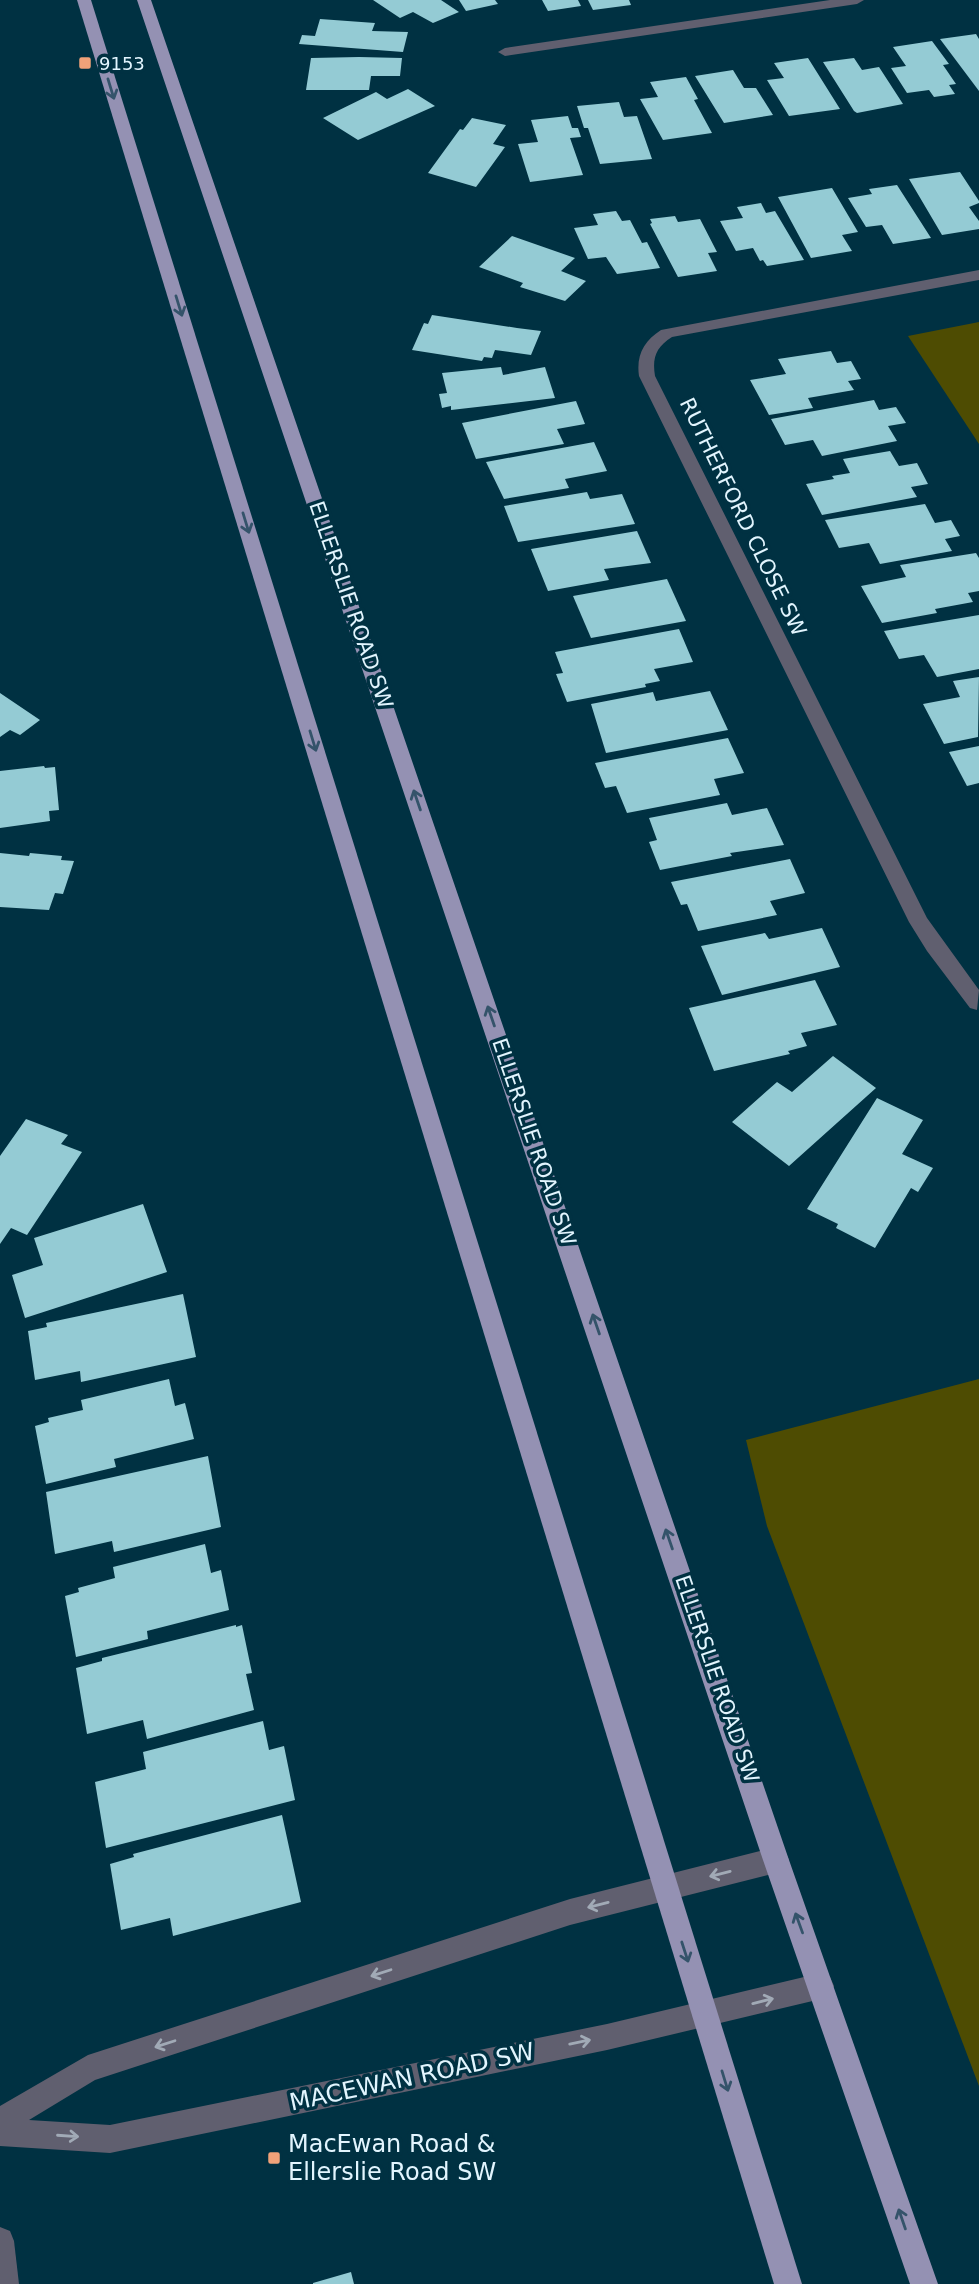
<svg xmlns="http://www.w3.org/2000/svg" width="979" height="2284" font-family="'DejaVu Sans',sans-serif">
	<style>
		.green { fill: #4e4c02 }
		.building { fill: #94cbd4 }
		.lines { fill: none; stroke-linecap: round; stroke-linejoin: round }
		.minor { fill: #605f6f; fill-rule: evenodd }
		.major { fill: #9491b3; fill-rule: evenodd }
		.oneway { stroke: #34536a }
		.oneway2 { stroke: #a1aab6 }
		.poi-dot { fill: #f0a279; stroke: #003142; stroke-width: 2.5 }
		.labels { text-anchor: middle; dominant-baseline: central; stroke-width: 7; stroke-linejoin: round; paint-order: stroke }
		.far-poi-label { font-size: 18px; fill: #e2f5fe; stroke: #003142; text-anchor: start }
		.street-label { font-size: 21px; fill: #e2f5fe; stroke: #003142 }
		.near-street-label { font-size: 24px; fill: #e2f5fe; stroke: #003142 }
		.near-poi-label { font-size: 24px; fill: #e2f5fe; stroke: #003142; text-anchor: start }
	</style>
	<rect width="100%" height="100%" fill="#003142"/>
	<g class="green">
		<path d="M979,322V444L908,336Z"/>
		<path d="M979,1379V2086L767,1526L746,1440Z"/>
	</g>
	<g class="building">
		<path d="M373,0H441L459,12L433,23L413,12L400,18Z"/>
		<path d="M459,0H495L498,4L466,11Z"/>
		<path d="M542,0H578L581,6L548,11Z"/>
		<path d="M588,0H629L631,5L593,10Z"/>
		<path d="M320,19L375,23L372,31L408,32L403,52L299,44L302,35L315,36Z"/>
		<path d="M976,34L979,39V91L940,39Z"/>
		<path d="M932,41L949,64L943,65L956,84L949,85L955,94L934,97L929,90L907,93L891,68L906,66L893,47Z"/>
		<path d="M359,57L402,58L400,76H371L369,90H306L311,58Z"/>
		<path d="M808,58L840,109L789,116L767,80L784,78L774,63Z"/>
		<path d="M854,58L862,70L879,67L903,104L857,113L854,111L823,62Z"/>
		<path d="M733,70L744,88H756L773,115L724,123L695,76Z"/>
		<path d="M686,77L698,99L694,100L712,133L663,140L640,99L658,97L650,82Z"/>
		<path d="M408,89L435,106L358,140L323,118L376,92L387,99Z"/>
		<path d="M619,102L624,117L637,116L652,159L600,164L588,128H584L577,106Z"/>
		<path d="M568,116L572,128H578L581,137L570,138L583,175L530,182L518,144L538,142L531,120Z"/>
		<path d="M472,118L506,125L493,144L505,147L479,183L476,187L428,173L460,129L463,130Z"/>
		<path d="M960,172L979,201V203L969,207L979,221V229L942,235L909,179Z"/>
		<path d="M897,185L931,238L893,244L882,225L866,227L848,198L872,194L869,189Z"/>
		<path d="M832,188L858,232L842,235L852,251L811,258L778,197Z"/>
		<path d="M761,203L766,213L775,211L804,260L767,266L763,260L760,261L753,248L736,251L720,221L743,218L737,207Z"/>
		<path d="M616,211L622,221L630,220L642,243L647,242L660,268L617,274L606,257L588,259L574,228L598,225L593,214Z"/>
		<path d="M675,216L678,222L700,219L717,252L708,253L717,271L678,277L650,224L652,223L650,219Z"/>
		<path d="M512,236L575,258L561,271L586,281L565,301L520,287L523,283L479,267Z"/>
		<path d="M432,315L517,328L541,331L531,355L495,350L492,358L484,357L482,361L412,350L424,323L428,324Z"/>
		<path d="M831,351L837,363L851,361L861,379L848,381L854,390L808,398L813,408L769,415L750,380L786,374L778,359Z"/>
		<path d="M501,367L503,375L545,367L555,398L451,410V406L442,408L439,394L447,393L442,373Z"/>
		<path d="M874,400L879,410L896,407L906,423L888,426L897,441L822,456L813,440L785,445L771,419Z"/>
		<path d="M576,401L585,424L557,429L564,444L476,459L462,423Z"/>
		<path d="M594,442L607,471L565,479L569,488L504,499L486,462Z"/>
		<path d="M890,451L899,466L917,463L928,484L911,487L917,497L822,515L806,484L834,479L832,476L850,473L843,459Z"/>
		<path d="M587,492L590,499L622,494L635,524L518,542L504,506Z"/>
		<path d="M925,504L935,523L951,520L960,536L945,539L952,551L880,564L869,543L839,548L825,520Z"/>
		<path d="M637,531L651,563L604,569L609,580L548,591L531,549Z"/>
		<path d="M976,553L979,558V591L968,593L973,602L935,609L937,613L882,623L861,586L906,577L900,565Z"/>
		<path d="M667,579L686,621L591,638L573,596Z"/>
		<path d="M979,615V669L937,677L924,655L899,659L884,631Z"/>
		<path d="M679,629L693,662L654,669L660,681L645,684L646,687L567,702L556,674L563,673L555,652Z"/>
		<path d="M979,677L978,737L944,744L923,704L960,697L953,681Z"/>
		<path d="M710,691L728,730L606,753L591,704L653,692L656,701Z"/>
		<path d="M0,693L40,720L20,735L10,730L0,737Z"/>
		<path d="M728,738L744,773L714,779L720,795L627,813L616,786L605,788L595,763Z"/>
		<path d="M979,746V783L967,786L949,752Z"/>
		<path d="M44,766L45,768L55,767L59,810L49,811L50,821L0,828V771Z"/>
		<path d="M727,803L732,815L767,808L784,845L730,853L732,856L660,870L649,842L657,840L649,818Z"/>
		<path d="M0,853L29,856L30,853L62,856L61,860L74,861L63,894L55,893L49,910L0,907Z"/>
		<path d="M790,859L805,893L770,901L777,915L698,931L687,904L681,905L671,882Z"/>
		<path d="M822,928L840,967L722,995L701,946L765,933L769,939Z"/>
		<path d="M815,980L837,1025L801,1033L807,1046L788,1051L790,1054L714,1071L689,1008Z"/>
		<path d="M833,1056L876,1088L789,1166L732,1122L777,1082L792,1092Z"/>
		<path d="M877,1098L923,1120L902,1154L933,1168L918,1192L911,1188L875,1248L836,1228L838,1224L807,1209Z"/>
		<path d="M26,1119L68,1135L61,1144L82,1152L27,1235L11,1228L0,1244V1156Z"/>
		<path d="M143,1204L167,1272L25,1318L12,1275L43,1265L34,1238Z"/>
		<path d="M183,1294L196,1357L81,1382L80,1371L35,1380L28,1331L47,1327L46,1323Z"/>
		<path d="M169,1379L175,1406L185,1403L194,1439L114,1459L116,1467L46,1484L35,1426L49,1422L48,1418L83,1410L81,1400Z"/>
		<path d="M208,1456L221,1527L114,1552L112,1541L55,1554L46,1492Z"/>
		<path d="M205,1544L211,1573L221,1570L229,1610L147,1631L148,1639L76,1657L65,1596L79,1592L78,1588L115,1578L113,1567Z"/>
		<path d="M236,1625V1627L242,1625L252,1673L246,1674L254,1710L147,1739L143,1720L87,1734L76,1668L102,1661V1658Z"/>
		<path d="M263,1721L269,1750L284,1746L295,1800L106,1848L95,1782L146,1769L143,1752Z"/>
		<path d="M282,1815L301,1902L173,1936L170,1918L121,1930L110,1864L134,1857L133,1854Z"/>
		<path d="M351,2272L354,2284H313V2283Z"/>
	</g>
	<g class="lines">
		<g class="minor">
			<path d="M830,0H864L857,4L505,56L498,52L505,48Z"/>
			<path d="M979,270V280L672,337C656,347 652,358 655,376L927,918L979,990L977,1010L970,1008L927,951L909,922L639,376C636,355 644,341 661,330Z"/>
			<path d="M776,1847L785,1851L789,1860L785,1869L776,1873L570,1925L95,2080L29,2120L110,2125L607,2024L821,1973L830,1977L834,1986L830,1995L821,1999L607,2050L110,2153L0,2146V2106L88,2055L570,1899Z"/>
			<path d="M0,2227L10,2231L14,2241L19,2284H0Z"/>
		</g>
		<g class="major">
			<path d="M77,0H91L802,2284H774Z"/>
			<path d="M137,0H151L789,1860L938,2284H910L763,1860Z"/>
		</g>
	</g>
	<defs><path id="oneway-shaft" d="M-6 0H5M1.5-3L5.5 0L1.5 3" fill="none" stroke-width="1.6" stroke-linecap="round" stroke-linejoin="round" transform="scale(1.75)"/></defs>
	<g class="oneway">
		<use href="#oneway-shaft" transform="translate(111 89) rotate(73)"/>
		<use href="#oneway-shaft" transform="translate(179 306) rotate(73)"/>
		<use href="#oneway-shaft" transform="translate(246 523) rotate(73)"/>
		<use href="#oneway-shaft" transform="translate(313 741) rotate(73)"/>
		<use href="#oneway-shaft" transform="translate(417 800) rotate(-109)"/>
		<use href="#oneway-shaft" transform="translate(491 1016) rotate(-109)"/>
		<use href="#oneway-shaft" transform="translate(596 1324) rotate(-109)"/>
		<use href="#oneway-shaft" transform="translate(669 1539) rotate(-109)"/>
		<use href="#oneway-shaft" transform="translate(799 1923) rotate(-110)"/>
		<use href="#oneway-shaft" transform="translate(685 1952) rotate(72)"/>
		<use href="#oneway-shaft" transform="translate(725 2081) rotate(73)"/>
		<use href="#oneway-shaft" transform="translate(902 2219) rotate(-109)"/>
	</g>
	<g class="oneway2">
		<use href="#oneway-shaft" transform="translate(720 1874) rotate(166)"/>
		<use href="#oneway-shaft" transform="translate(598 1905) rotate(166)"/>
		<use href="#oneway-shaft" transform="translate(381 1973) rotate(162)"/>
		<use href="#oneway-shaft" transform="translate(763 2001) rotate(-14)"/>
		<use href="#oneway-shaft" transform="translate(580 2042) rotate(-12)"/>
		<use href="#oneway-shaft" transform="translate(165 2044) rotate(162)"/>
		<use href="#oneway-shaft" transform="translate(68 2136) rotate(4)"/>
	</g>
	<g class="poi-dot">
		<rect x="78" y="56" width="14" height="14" rx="3.5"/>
		<rect x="267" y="2151" width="14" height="14" rx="3.5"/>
	</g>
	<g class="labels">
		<g class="far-poi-label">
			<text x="99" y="63">9153</text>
		</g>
		<g class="street-label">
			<text transform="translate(743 517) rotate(64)">RUTHERFORD CLOSE SW</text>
			<text transform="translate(351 605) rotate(71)">ELLERSLIE ROAD SW</text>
			<text transform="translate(534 1142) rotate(71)">ELLERSLIE ROAD SW</text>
			<text transform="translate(717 1679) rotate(71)">ELLERSLIE ROAD SW</text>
		</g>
		<g class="near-street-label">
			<text transform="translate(412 2077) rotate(-12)">MACEWAN ROAD SW</text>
		</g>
		<g class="near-poi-label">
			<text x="288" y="2144">MacEwan Road &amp;<tspan x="288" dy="28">Ellerslie Road SW</tspan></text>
		</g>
	</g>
</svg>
